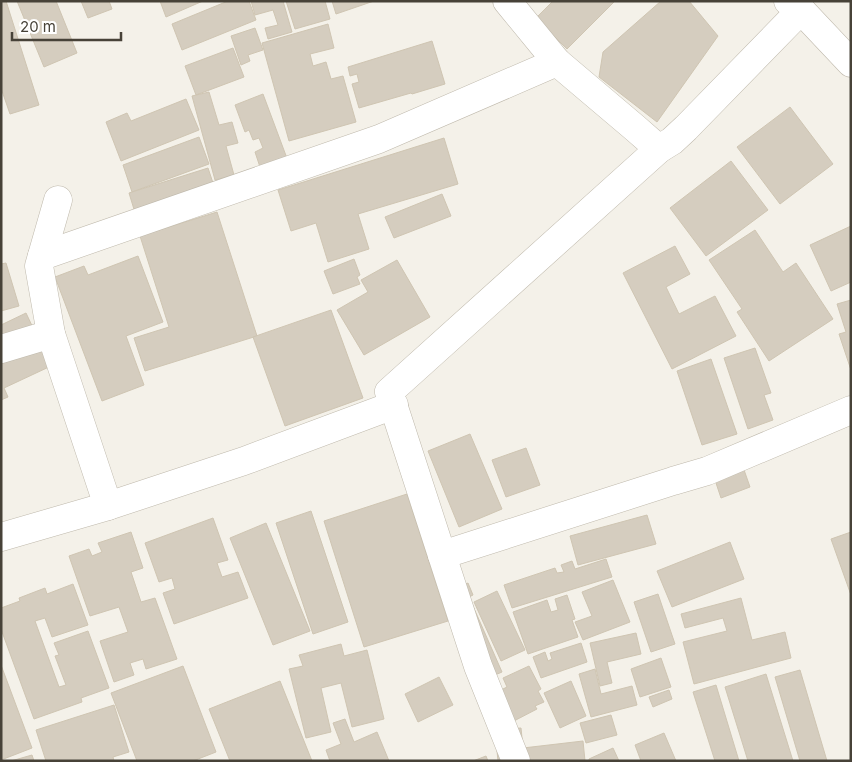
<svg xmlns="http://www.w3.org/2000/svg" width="852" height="762" font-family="Inter,sans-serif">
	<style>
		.building { fill: #d5cdbf; stroke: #cfc5b2 }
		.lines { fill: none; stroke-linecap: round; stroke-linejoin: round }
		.minor-casing { stroke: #bfb9ac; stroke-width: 29 }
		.minor { stroke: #fff; stroke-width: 28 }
	</style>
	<rect width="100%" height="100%" fill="#f4f1e9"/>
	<g class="building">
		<path d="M1,1H6L39,105L10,114L1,88Z"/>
		<path d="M17,1H56L77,53L44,67Z"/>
		<path d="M81,1H109L112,9L88,18Z"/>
		<path d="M160,1H203L166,17Z"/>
		<path d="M228,1H249L256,20L182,50L172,24Z"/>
		<path d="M251,1H283L292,32L268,39L265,28L278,25L273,10L255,15Z"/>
		<path d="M286,1H325L330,19L295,29Z"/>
		<path d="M332,1H374L336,14Z"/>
		<path d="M553,1H615L567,49L536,18Z"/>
		<path d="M661,1H689L718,36L657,122L599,77L603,52Z"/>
		<path d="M328,24L334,48L310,54L313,66L326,62L331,79L343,76L356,122L289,141L262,43Z"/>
		<path d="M255,28L263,50L248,55L250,61L241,65L231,36Z"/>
		<path d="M432,41L445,84L412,94L411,93L359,108L352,84L359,82L357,74L350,76L348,67Z"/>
		<path d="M233,48L244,77L196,95L185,66Z"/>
		<path d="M209,92L219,125L232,122L238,143L226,146L234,175L215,180L192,96Z"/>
		<path d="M263,94L288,161L261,170L255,152L263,148L259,138L253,140L249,130L245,132L235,105Z"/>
		<path d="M186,99L199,130L121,161L106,122L127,113L131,121Z"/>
		<path d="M790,107L833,164L780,204L737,147Z"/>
		<path d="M199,137L209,164L132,192L123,165Z"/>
		<path d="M444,138L458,184L358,214L369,249L328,262L316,223L291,231L278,190Z"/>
		<path d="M731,161L768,210L706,256L670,208Z"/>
		<path d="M208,168L219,201L140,229L129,193Z"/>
		<path d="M442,194L451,216L394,238L385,217Z"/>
		<path d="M217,212L257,336L145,371L134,338L169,327L140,236Z"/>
		<path d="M851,226V282L831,291L810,245Z"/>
		<path d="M755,230L783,272L796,263L833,319L769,361L737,312L742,309L709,260Z"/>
		<path d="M675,246L690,274L666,287L679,314L715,296L736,336L672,369L623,273Z"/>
		<path d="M138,256L163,322L126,336L144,385L102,401L55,277L84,266L88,275Z"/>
		<path d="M354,259L360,275L357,277L360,284L333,294L324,271Z"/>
		<path d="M397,260L430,317L364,355L337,310L368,292L361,280Z"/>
		<path d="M6,263L19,306L1,311V264Z"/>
		<path d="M851,300V370L839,334L846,332L837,304Z"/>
		<path d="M331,310L363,398L285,426L253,337Z"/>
		<path d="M26,313L51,366L4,388L8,397L1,400V325Z"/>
		<path d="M755,348L771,393L764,395L773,420L748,429L724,358Z"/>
		<path d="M711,359L737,434L702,445L677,371Z"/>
		<path d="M470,434L502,509L459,527L428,451Z"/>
		<path d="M526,448L540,485L506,497L492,460Z"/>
		<path d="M743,467L750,487L721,498L714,477Z"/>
		<path d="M407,494L448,621L364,647L324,521Z"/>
		<path d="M311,511L348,622L313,634L276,523Z"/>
		<path d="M647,515L656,544L578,565L570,536Z"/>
		<path d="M213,518L228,560L217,563L222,577L238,572L248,598L174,624L163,593L175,589L172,578L159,582L145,543Z"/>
		<path d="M266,523L310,631L273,645L230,538Z"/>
		<path d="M131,532L143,568L131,572L141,602L155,598L177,659L146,669L143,659L130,663L134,675L114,682L100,641L128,632L119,607L90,616L69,556L89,549L92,556L102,552L98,543Z"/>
		<path d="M851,532V595L831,539Z"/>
		<path d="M730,542L744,579L672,607L657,571Z"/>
		<path d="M606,559L612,577L512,608L504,585L555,568L557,573L564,572L561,565L572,561L575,569Z"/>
		<path d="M613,580L630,622L583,640L575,622L592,616L582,592Z"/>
		<path d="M468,583L473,595L469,597L502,672L488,678L449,591Z"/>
		<path d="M73,584L88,625L52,637L45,618L35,621L59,687L66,685L55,656L59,655L54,643L88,631L109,688L81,698L82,702L34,719L1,629V608L20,601L19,598L45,588L47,594Z"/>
		<path d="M497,591L525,650L501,661L474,602Z"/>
		<path d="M658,594L675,644L651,652L634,602Z"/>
		<path d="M567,595L575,619L572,620L578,637L528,654L513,612L547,600L551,612L558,610L555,599Z"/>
		<path d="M741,598L752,640L785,632L791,658L694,684L683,642L727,631L723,618L685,628L681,614Z"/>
		<path d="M636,633L641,654L607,662L612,683L600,686L590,643Z"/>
		<path d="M581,643L587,662L541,678L533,657L545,652L548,661L552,659L550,653Z"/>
		<path d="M341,644L344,656L367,650L384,719L352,727L341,683L321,688L331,732L306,738L289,669L303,666L299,655Z"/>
		<path d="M661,658L671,687L640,697L631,669Z"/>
		<path d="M1,665L32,748L1,760Z"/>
		<path d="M183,666L216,752L193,761H137L111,693Z"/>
		<path d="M529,666L541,689L538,691L544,702L535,706L537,709L510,723L495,693L507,687L503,678Z"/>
		<path d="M595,669L601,694L632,686L637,705L591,717L579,674Z"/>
		<path d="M800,670L827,761H800L775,677Z"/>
		<path d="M766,674L793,761H748L725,687Z"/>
		<path d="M439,677L453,705L418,722L405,694Z"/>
		<path d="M280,681L312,761H230L209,709Z"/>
		<path d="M571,681L586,716L560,728L544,693Z"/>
		<path d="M716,685L739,761H715L693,692Z"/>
		<path d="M669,690L672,699L653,707L649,697Z"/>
		<path d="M114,705L129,752L113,757L114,761H46L36,730Z"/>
		<path d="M611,715L617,735L586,743L580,723Z"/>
		<path d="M345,719L354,742L377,732L389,761H330L326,750L341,744L333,723Z"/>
		<path d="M521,728L523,748L583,741L585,761H498L495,730Z"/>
		<path d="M664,733L676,761H641L635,745Z"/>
		<path d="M613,748L619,761H589V759Z"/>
		<path d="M32,755L34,761H11Z"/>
		<path d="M486,756L488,761H473Z"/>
	</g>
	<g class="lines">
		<g class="minor-casing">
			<g id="minor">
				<path d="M507,1L557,62L635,128L659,149L672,141L686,128L801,10"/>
				<path d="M788,1L801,10L851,63"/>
				<path d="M58,200L39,266L51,334L108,506"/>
				<path d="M42,256L379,139L557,62"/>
				<path d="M1,349L51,334"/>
				<path d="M1,537L108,506L244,461L394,405"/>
				<path d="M442,555L673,481L707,471L851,410"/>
				<path d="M516,761L478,666L389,392L659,149"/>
			</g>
		</g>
		<use href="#minor" class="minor"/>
	</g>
	<rect width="852" height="762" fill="none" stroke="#474238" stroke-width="5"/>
	<path d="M12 32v8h109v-8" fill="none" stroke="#474238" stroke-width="2.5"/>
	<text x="20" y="32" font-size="15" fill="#474238" stroke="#ffffff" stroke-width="4" paint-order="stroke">20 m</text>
</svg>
